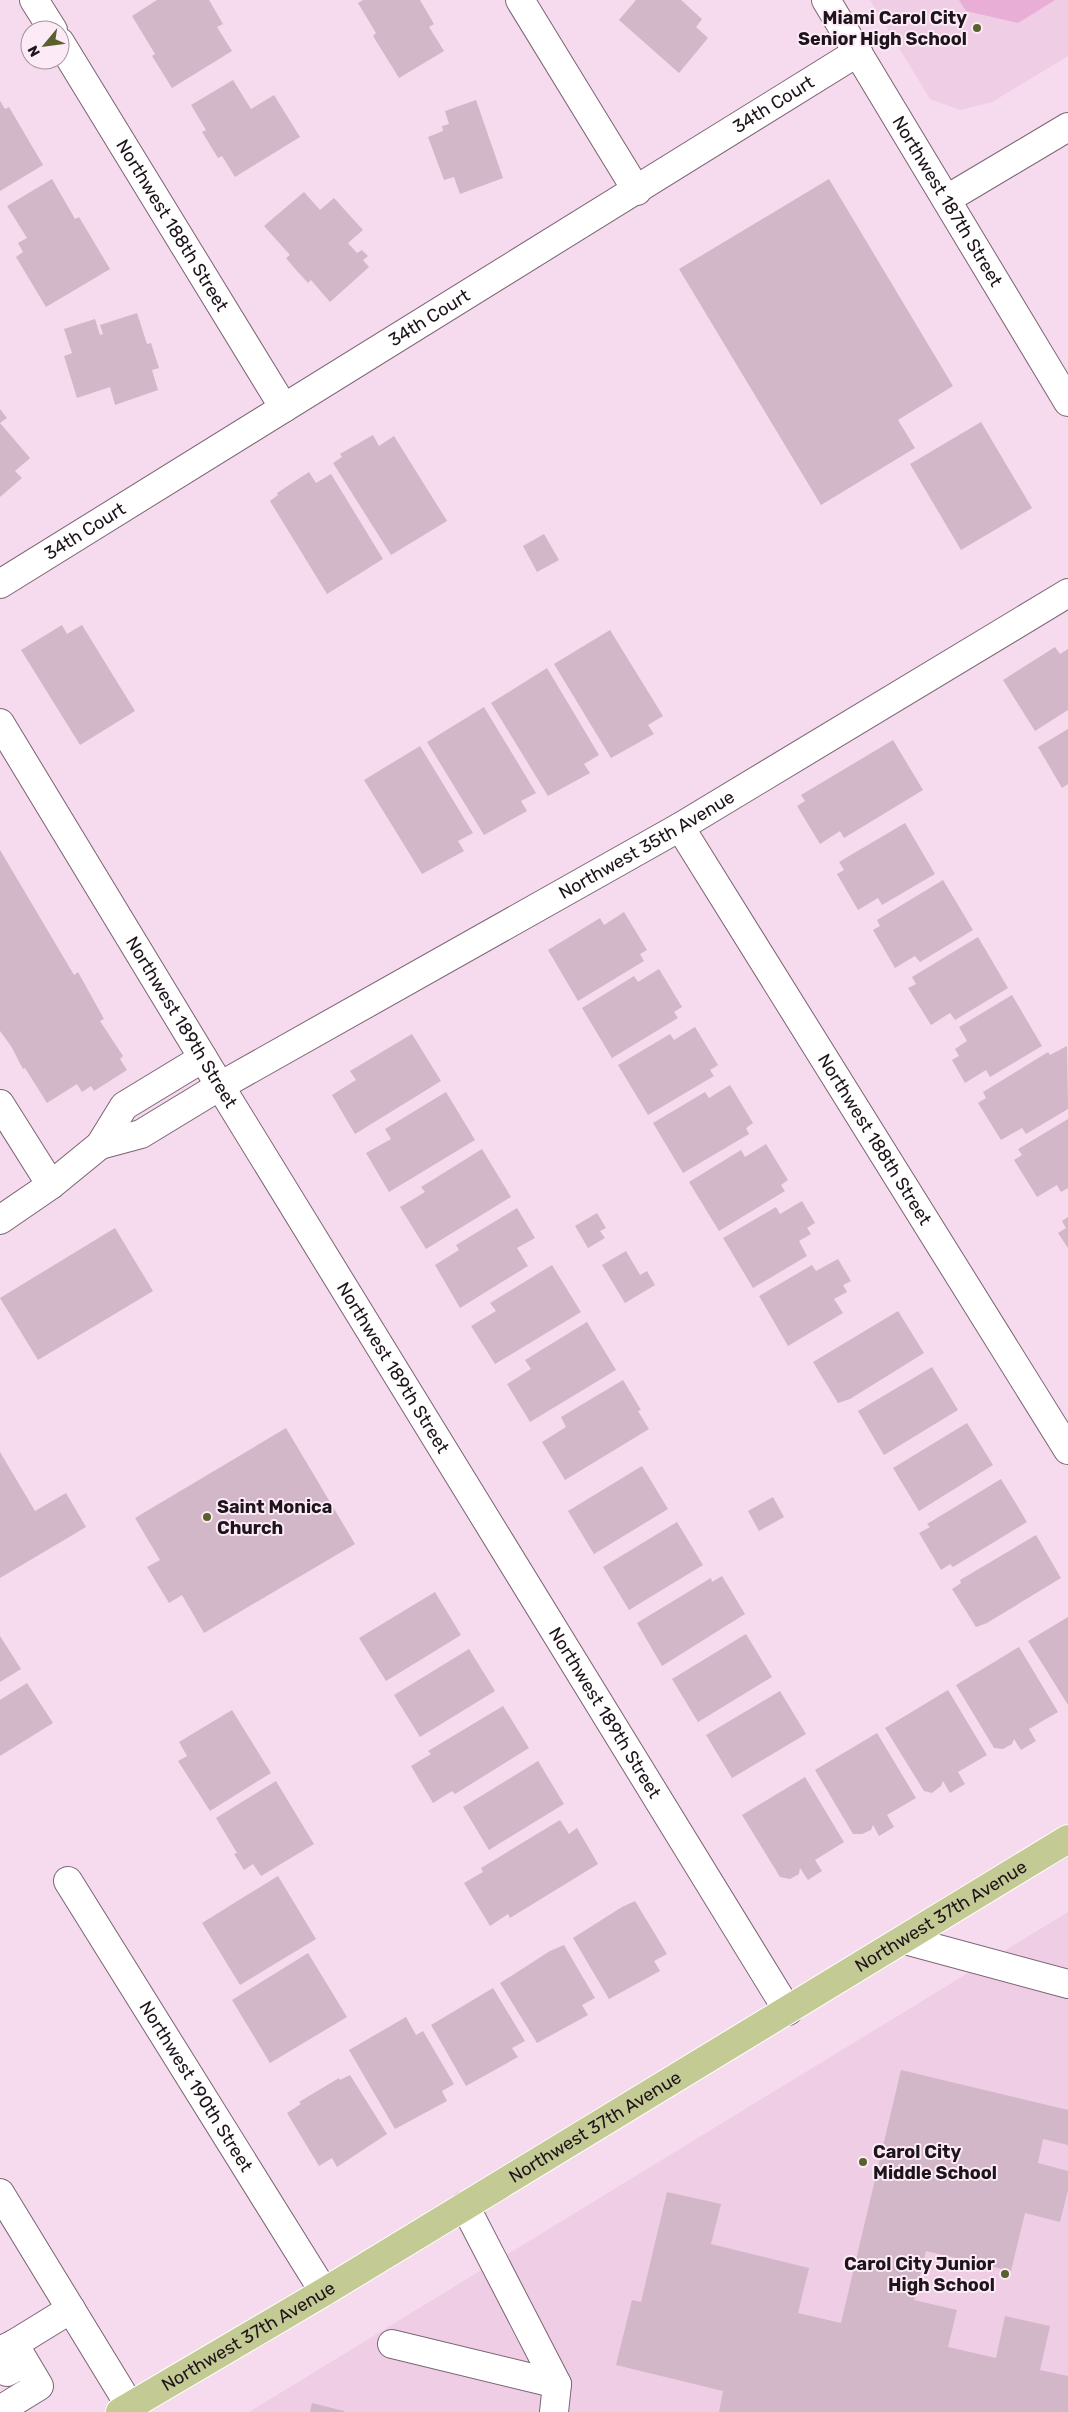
<svg xmlns="http://www.w3.org/2000/svg" width="1068" height="2412" font-family="Rubik,sans-serif">
	<style>
		.built { fill: #efcde4 }
		.garden { fill: #e8aed6 }
		.building { fill: #d2b7c9 }
		.lines { fill: none; stroke-linecap: round; stroke-linejoin: round }
		.minor-casing { stroke: #7b6474; stroke-width: 30 }
		.major-casing { stroke: #fff; stroke-width: 30 }
		.minor { stroke: #fff; stroke-width: 28 }
		.major { stroke: #c4ca94; stroke-width: 28 }
		.poi-dot { fill: #5a602e; stroke: #fcebf6; stroke-width: 2 }
		.labels { text-anchor: middle; dominant-baseline: central; stroke-width: 4; stroke-linejoin: round; paint-order: stroke }
		.poi-label { font-size: 18px; font-weight: bold; fill: #1e141b; stroke: #fcebf6; text-anchor: end }
		.street-label { font-size: 18px; fill: #1e141b; stroke: #fcebf6 }
	</style>
	<rect width="100%" height="100%" fill="#f6daed"/>
	<g class="built">
		<path d="M870,0H1068V56L992,102L960,110L930,99Z"/>
		<path d="M1068,1912V2412H249Z"/>
	</g>
	<path class="garden" d="M959,0H1055L1018,23L966,11Z"/>
	<g class="building">
		<path d="M157,0H209L223,24L217,27L232,51L172,88L152,56L155,54L132,16Z"/>
		<path d="M363,0H420L434,24L429,27L444,51L399,78L373,36L376,33L358,3Z"/>
		<path d="M636,0H681L702,19L696,27L708,38L679,73L619,20Z"/>
		<path d="M233,80L251,109L274,95L300,137L235,177L222,156L218,158L202,132L206,130L191,105Z"/>
		<path d="M476,100L503,178L460,194L454,177L444,180L428,137L443,131L442,126L449,124L445,111Z"/>
		<path d="M0,101L5,109L9,107L43,165L0,191Z"/>
		<path d="M52,179L75,219L79,217L110,269L46,307L16,257L23,252L18,243L27,238L7,206Z"/>
		<path d="M829,179L953,386L898,420L915,448L821,505L679,269Z"/>
		<path d="M304,192L320,210L334,198L363,230L348,243L357,253L362,250L368,256L363,260L369,267L330,302L311,280L308,283L297,271L286,258L290,255L264,226Z"/>
		<path d="M137,313L147,344L151,343L159,368L152,370L158,390L115,405L110,387L77,398L64,356L72,353L64,329L95,319L100,335L103,334L100,325Z"/>
		<path d="M0,409L7,418L0,423L30,458L15,471L22,478L0,497Z"/>
		<path d="M981,422L1032,508L961,550L910,464Z"/>
		<path d="M373,435L379,446L394,436L447,521L391,555L333,463L342,457L340,454Z"/>
		<path d="M309,472L316,483L331,474L383,559L327,594L270,501L278,495L277,493Z"/>
		<path d="M544,534L559,560L537,572L523,546Z"/>
		<path d="M62,625L67,634L82,625L135,711L80,745L21,650Z"/>
		<path d="M610,630L663,716L648,725L654,734L611,758L554,664Z"/>
		<path d="M1055,647L1060,654L1068,649V710L1035,731L1003,680Z"/>
		<path d="M547,668L599,755L584,764L590,773L548,796L491,703Z"/>
		<path d="M484,707L536,793L521,801L527,811L484,835L427,742Z"/>
		<path d="M1068,729V784L1062,788L1038,747Z"/>
		<path d="M893,740L923,790L844,838L840,831L820,844L797,806L805,801L801,795Z"/>
		<path d="M420,746L473,833L458,841L464,851L422,874L364,780Z"/>
		<path d="M905,823L935,874L882,905L878,898L858,910L837,874L844,870L839,862Z"/>
		<path d="M0,850L74,975L78,972L104,1019L100,1021L123,1056L120,1059L127,1070L94,1091L91,1086L82,1092L77,1084L47,1103L25,1068L23,1069L11,1046L0,1031Z"/>
		<path d="M943,880L973,930L920,962L915,956L895,968L873,930L880,926L877,920Z"/>
		<path d="M624,912L647,950L640,954L644,961L578,1001L548,950L600,918L604,925Z"/>
		<path d="M978,937L1008,988L955,1020L950,1013L931,1025L908,988L916,984L912,977Z"/>
		<path d="M659,969L682,1007L674,1012L678,1018L612,1058L582,1008L634,976L638,982Z"/>
		<path d="M1012,995L1042,1046L990,1077L986,1070L965,1083L952,1060L959,1056L955,1049L967,1041L959,1027Z"/>
		<path d="M695,1027L718,1065L710,1070L714,1076L648,1115L618,1065L670,1034L674,1040Z"/>
		<path d="M412,1034L441,1081L355,1134L332,1095L356,1080L350,1071Z"/>
		<path d="M1067,1046L1068,1109L1026,1134L1022,1128L1001,1140L978,1103L986,1098L983,1092L1048,1052L1050,1055Z"/>
		<path d="M730,1085L753,1123L746,1128L749,1134L683,1173L653,1123L705,1092L709,1098Z"/>
		<path d="M446,1092L475,1140L389,1192L366,1153L391,1139L385,1129Z"/>
		<path d="M1068,1119V1188L1061,1192L1057,1185L1037,1197L1014,1160L1022,1155L1018,1149Z"/>
		<path d="M766,1144L788,1180L781,1185L785,1191L719,1231L689,1182L741,1150L745,1157Z"/>
		<path d="M482,1149L511,1197L426,1249L400,1207L425,1192L421,1187Z"/>
		<path d="M802,1201L815,1223L807,1228L811,1234L799,1241L807,1256L753,1288L723,1238L776,1207L780,1214Z"/>
		<path d="M517,1208L535,1238L517,1248L528,1266L460,1308L435,1265L459,1250L456,1245Z"/>
		<path d="M597,1213L606,1228L600,1231L605,1238L588,1248L575,1226Z"/>
		<path d="M1068,1217V1248L1058,1233L1066,1228L1062,1221Z"/>
		<path d="M115,1228L153,1291L38,1360L0,1298Z"/>
		<path d="M626,1251L640,1275L647,1271L655,1285L625,1303L602,1265Z"/>
		<path d="M838,1259L851,1281L843,1285L847,1292L834,1299L843,1313L788,1346L759,1296L812,1265L816,1271Z"/>
		<path d="M552,1265L581,1312L495,1364L471,1326L496,1311L490,1303Z"/>
		<path d="M898,1311L924,1353L850,1399L838,1403L813,1362Z"/>
		<path d="M587,1322L616,1370L530,1422L507,1384L531,1369L525,1360Z"/>
		<path d="M932,1367L958,1410L884,1455L858,1411Z"/>
		<path d="M623,1380L641,1410L638,1411L649,1429L565,1480L542,1442L566,1427L561,1417Z"/>
		<path d="M967,1423L993,1465L919,1511L893,1468Z"/>
		<path d="M286,1428L355,1544L204,1633L182,1595L169,1603L147,1567L160,1560L135,1518Z"/>
		<path d="M0,1452L35,1511L66,1493L86,1527L0,1578Z"/>
		<path d="M642,1466L668,1509L594,1554L568,1511Z"/>
		<path d="M1001,1479L1027,1522L953,1567L950,1564L941,1570L919,1533L930,1527L927,1524Z"/>
		<path d="M773,1497L784,1517L759,1531L748,1511Z"/>
		<path d="M677,1522L703,1565L629,1610L603,1567Z"/>
		<path d="M1036,1535L1061,1578L987,1623L976,1627L952,1589L961,1583L960,1580Z"/>
		<path d="M722,1576L745,1614L662,1666L637,1623L711,1578L712,1582Z"/>
		<path d="M435,1592L461,1635L386,1681L359,1638Z"/>
		<path d="M1068,1617V1705L1028,1641Z"/>
		<path d="M746,1634L772,1677L698,1722L672,1679Z"/>
		<path d="M0,1636L21,1669L0,1682Z"/>
		<path d="M1019,1647L1058,1712L1029,1729L1036,1741L1021,1750L1014,1739L1012,1744L1003,1749L994,1748L956,1685Z"/>
		<path d="M469,1649L495,1691L420,1737L394,1695Z"/>
		<path d="M27,1683L53,1723L0,1756V1700Z"/>
		<path d="M948,1690L987,1755L958,1772L965,1784L950,1793L943,1781L941,1786L932,1793L924,1791L885,1728Z"/>
		<path d="M780,1691L806,1734L732,1778L706,1735Z"/>
		<path d="M503,1706L529,1748L455,1794L452,1791L433,1803L411,1766L431,1754L428,1751Z"/>
		<path d="M232,1710L271,1773L210,1811L178,1761L187,1756L179,1742Z"/>
		<path d="M877,1733L916,1798L887,1815L894,1827L879,1836L873,1825L871,1830L862,1834H853L815,1770Z"/>
		<path d="M538,1761L564,1804L489,1850L463,1807Z"/>
		<path d="M805,1777L844,1842L815,1860L822,1871L808,1880L800,1868L799,1874L790,1879L780,1877L742,1815Z"/>
		<path d="M276,1781L314,1844L261,1876L253,1864L244,1870L234,1854L237,1853L216,1818Z"/>
		<path d="M560,1820L569,1834L577,1828L598,1864L510,1918L508,1914L490,1926L464,1883L483,1872L481,1868Z"/>
		<path d="M278,1876L316,1939L240,1985L202,1923Z"/>
		<path d="M635,1901L667,1954L654,1961L660,1971L609,1999L573,1938L622,1907Z"/>
		<path d="M564,1945L595,1998L582,2005L588,2015L537,2043L500,1983L550,1951Z"/>
		<path d="M308,1953L347,2017L270,2063L232,2000Z"/>
		<path d="M493,1988L525,2041L512,2048L518,2057L466,2086L431,2025Z"/>
		<path d="M406,2017L416,2035L423,2031L454,2084L442,2091L447,2101L395,2129L349,2050Z"/>
		<path d="M901,2070L1068,2110V2145L1043,2139L1038,2163L1068,2171V2190L1060,2222L1025,2213L1011,2271L926,2251L914,2300L957,2310L948,2347L996,2358L1005,2316L1050,2326L1040,2370L1068,2376V2412H719L723,2391L616,2365L632,2300L641,2302L667,2192L721,2204L711,2244L809,2268L798,2313L841,2323Z"/>
		<path d="M350,2075L387,2134L337,2167L332,2158L319,2166L287,2113L301,2104L299,2102L339,2078L340,2080Z"/>
		<path d="M312,2403L344,2411V2412H310Z"/>
	</g>
	<g class="lines">
		<g class="minor-casing">
			<g id="minor">
				<path d="M34,0L53,30"/>
				<path d="M520,0L637,191"/>
				<path id="s1" d="M826,0L1068,402"/>
				<path id="s2" d="M60,42L284,408"/>
				<path d="M947,199L1068,127"/>
				<path id="s3" d="M0,584L858,52"/>
				<path id="s4" d="M0,723L220,1086L788,2011"/>
				<path id="s5" d="M680,827L1068,1450"/>
				<path d="M0,1104L51,1185"/>
				<path id="s6" d="M100,1145L141,1134L220,1086L680,827L1068,593"/>
				<path d="M0,1220L51,1185L100,1145L124,1106L203,1058"/>
				<path id="s7" d="M68,1881L324,2292"/>
				<path d="M905,1940L1068,1984"/>
				<path d="M0,2193L130,2406"/>
				<path d="M465,2206L557,2384L554,2412"/>
				<path d="M14,2344L71,2309"/>
				<path d="M392,2344L557,2384"/>
				<path d="M0,2410L39,2386L14,2344L6,2348L11,2370L7,2372"/>
			</g>
		</g>
		<g class="major-casing">
			<g id="major">
				<path id="s8" d="M120,2412L324,2292L1068,1839"/>
			</g>
		</g>
		<use href="#minor" class="minor"/>
		<use href="#major" class="major"/>
	</g>
	<g class="poi-dot">
		<circle cx="977" cy="28" r="5"/>
		<circle cx="207" cy="1517" r="5"/>
		<circle cx="863" cy="2162" r="5"/>
		<circle cx="1005" cy="2274" r="5"/>
	</g>
	<g class="labels">
		<g class="poi-label">
			<text x="967" y="18">Miami Carol City<tspan x="967" dy="21">Senior High School</tspan></text>
			<text x="217" y="1507" text-anchor="start">Saint Monica<tspan x="217" dy="21">Church</tspan></text>
			<text x="873" y="2152" text-anchor="start">Carol City<tspan x="873" dy="21">Middle School</tspan></text>
			<text x="995" y="2264">Carol City Junior<tspan x="995" dy="21">High School</tspan></text>
		</g>
		<g class="street-label">
			<text stroke="none"><textPath href="#s3" startOffset="910">34th Court</textPath></text>
			<text stroke="none"><textPath href="#s1" startOffset="235">Northwest 187th Street</textPath></text>
			<text stroke="none"><textPath href="#s2" startOffset="215">Northwest 188th Street</textPath></text>
			<text stroke="none"><textPath href="#s3" startOffset="505">34th Court</textPath></text>
			<text stroke="none"><textPath href="#s3" startOffset="100">34th Court</textPath></text>
			<text stroke="none"><textPath href="#s6" startOffset="625">Northwest 35th Avenue</textPath></text>
			<text stroke="none"><textPath href="#s4" startOffset="350">Northwest 189th Street</textPath></text>
			<text stroke="none"><textPath href="#s5" startOffset="368">Northwest 188th Street</textPath></text>
			<text stroke="none"><textPath href="#s4" startOffset="755">Northwest 189th Street</textPath></text>
			<text stroke="none"><textPath href="#s4" startOffset="1160">Northwest 189th Street</textPath></text>
			<text stroke="none"><textPath href="#s8" startOffset="959">Northwest 37th Avenue</textPath></text>
			<text stroke="none"><textPath href="#s7" startOffset="242">Northwest 190th Street</textPath></text>
			<text stroke="none"><textPath href="#s8" startOffset="554">Northwest 37th Avenue</textPath></text>
			<text stroke="none"><textPath href="#s8" startOffset="149">Northwest 37th Avenue</textPath></text>
		</g>
	</g>
	<g transform="translate(45 45) rotate(241)"><circle r="24" fill="#fcebf6" stroke="#a3959e"/>
	<path d="M0-4L9 19L0 12L-9 19Z" fill="#5a602e"/>
	<text y="-8" font-size="14" font-weight="bold" text-anchor="middle" fill="#1e141b">N</text>
	</g>
</svg>
